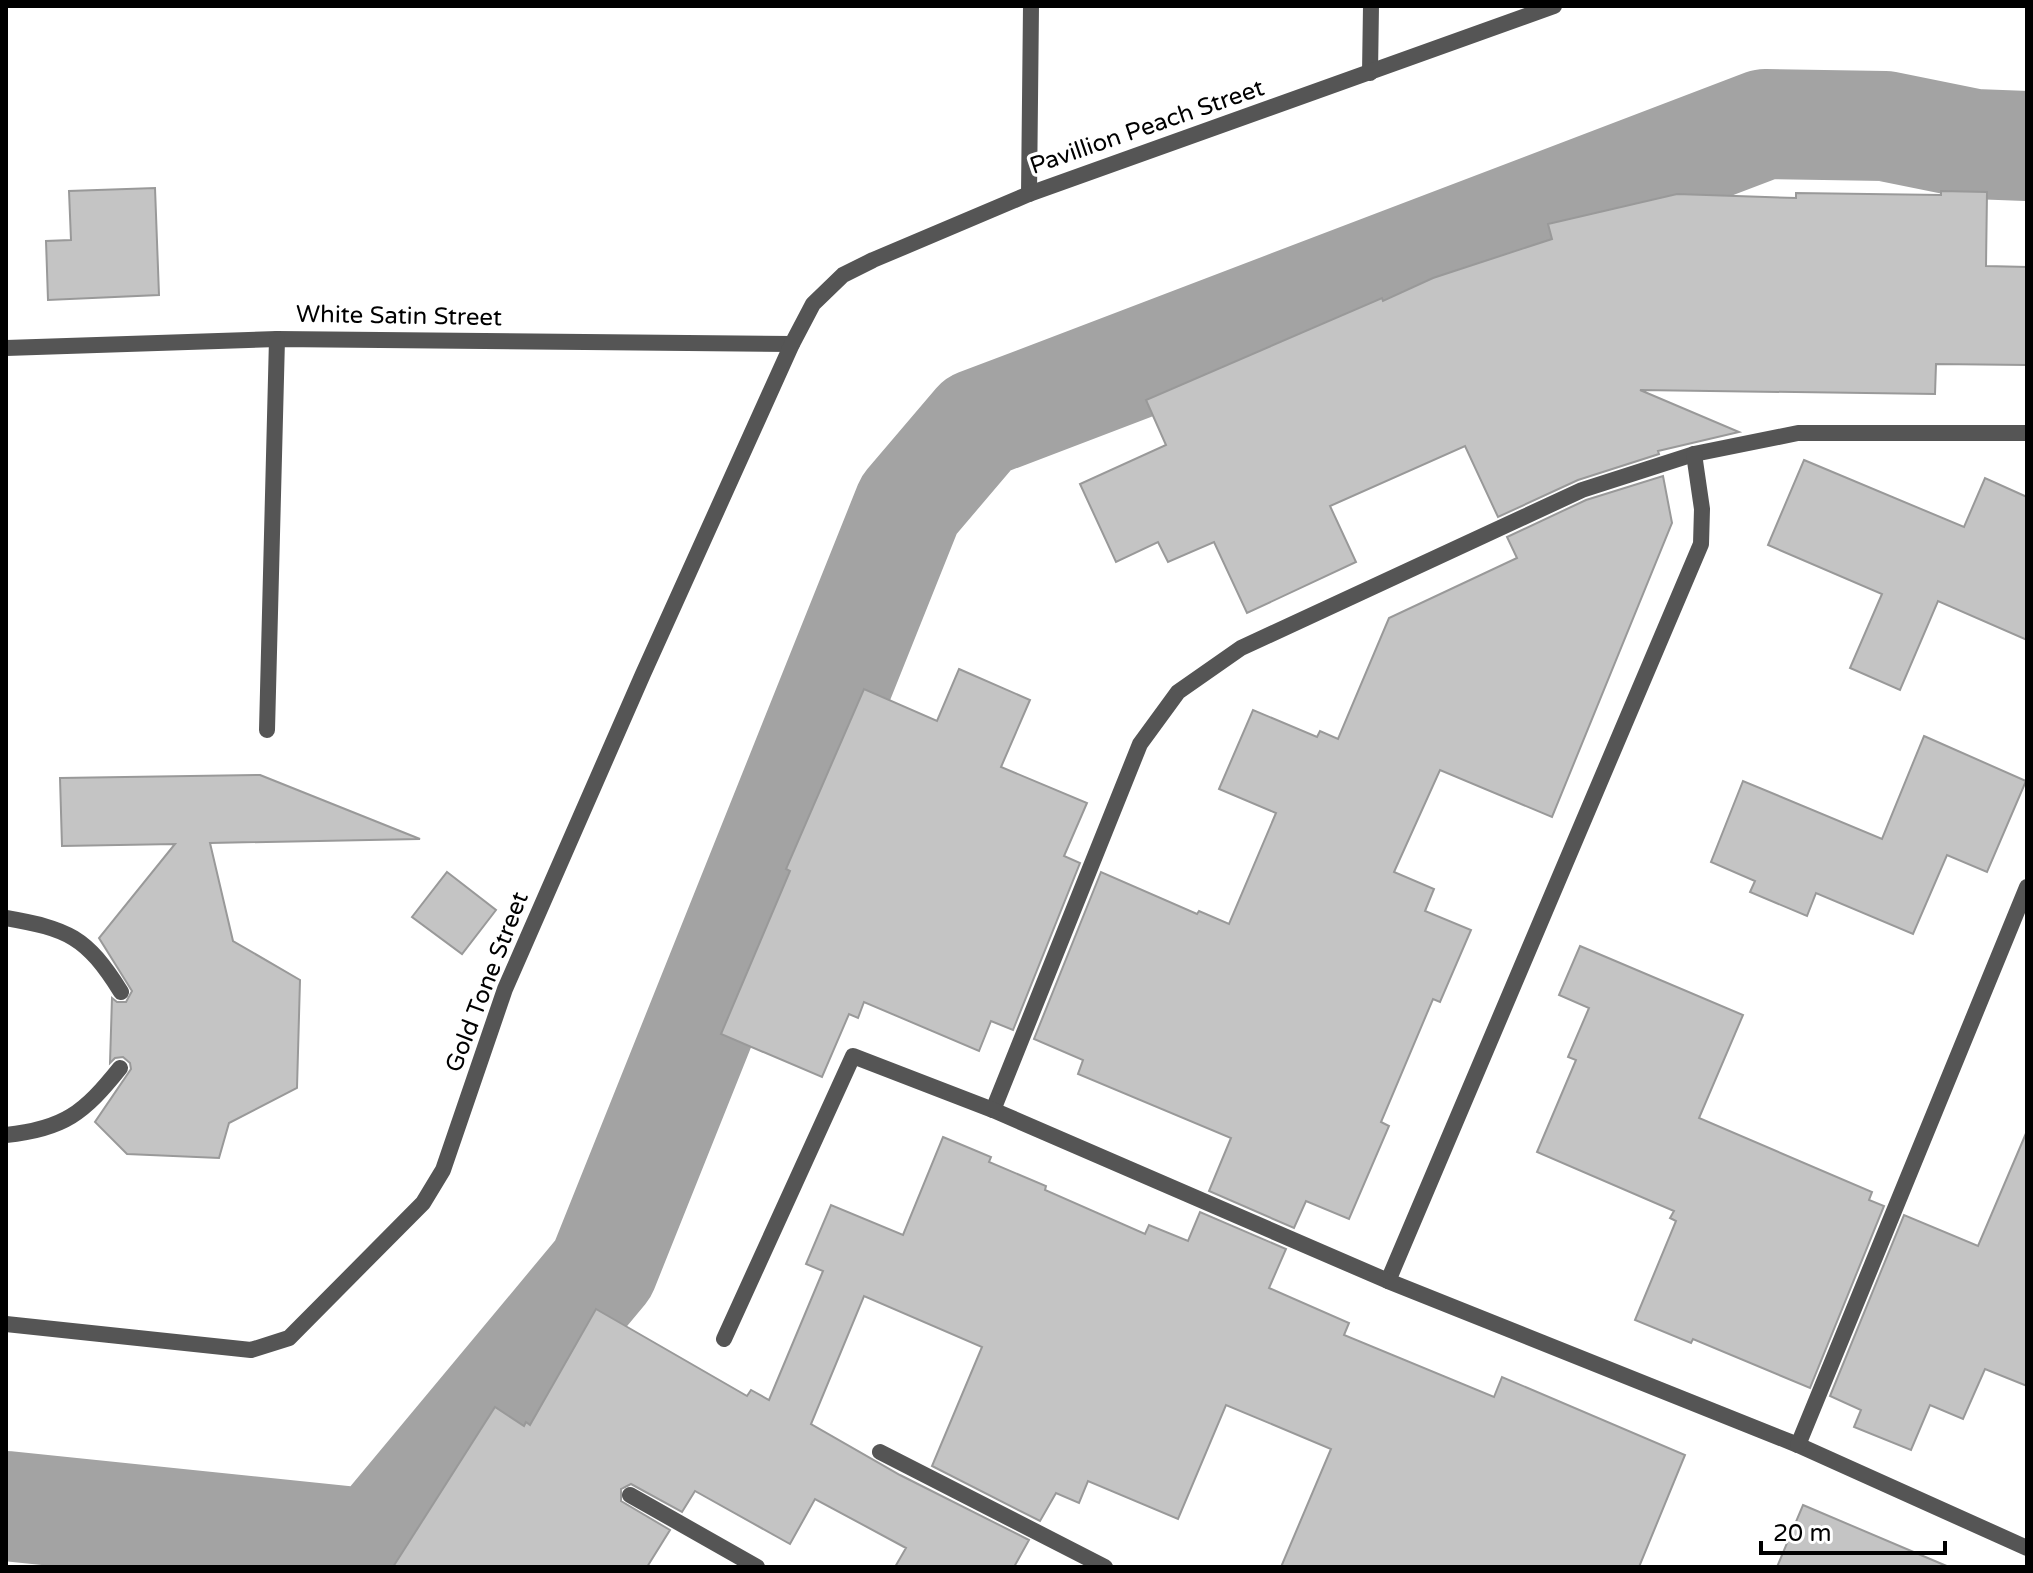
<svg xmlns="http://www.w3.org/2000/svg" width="2033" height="1573" font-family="'Varela Round',sans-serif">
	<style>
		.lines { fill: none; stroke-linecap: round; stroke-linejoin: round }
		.river { stroke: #a3a3a3; stroke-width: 110 }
		.building { fill: #c4c4c4; stroke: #999; stroke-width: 2 }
		.service { stroke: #555; stroke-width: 16 }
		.minor { stroke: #555; stroke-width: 16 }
		.labels { text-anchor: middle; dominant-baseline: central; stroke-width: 7; stroke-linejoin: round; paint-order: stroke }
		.street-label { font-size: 24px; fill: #000; stroke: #fff }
	</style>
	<rect width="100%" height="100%" fill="#fff"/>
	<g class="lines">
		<path class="river" d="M6,1506L374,1544L603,1269L909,505L978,424L1765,124L1885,126L1974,144L2027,146"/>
	</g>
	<g class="building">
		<path d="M155,188L159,295L48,300L46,241L71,240L69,191Z"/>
		<path d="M1941,191L1987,192L1986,266L2027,267V365L1936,364L1935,394L1640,390L1739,432L1658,451L1659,454L1578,480L1498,517L1465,446L1330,506L1356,562L1247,613L1214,542L1168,562L1158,542L1116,562L1080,484L1166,445L1146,400L1382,298L1383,301L1433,278L1552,239L1548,224L1677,194L1796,198V193L1941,195Z"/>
		<path d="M1804,460L1964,527L1985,478L2027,497V640L1938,601L1900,690L1850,668L1882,594L1768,545Z"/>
		<path d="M1663,476L1672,523L1552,817L1440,770L1394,872L1434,889L1425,911L1471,930L1440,1002L1433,999L1381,1122L1389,1126L1349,1219L1306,1201L1294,1228L1209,1191L1231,1138L1078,1074L1083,1060L1034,1039L1101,872L1197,914L1199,911L1229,924L1276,813L1219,789L1253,710L1317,737L1320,731L1338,739L1389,618L1517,558L1507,537L1586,500Z"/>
		<path d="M959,669L1030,700L1001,767L1087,803L1064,856L1080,863L1013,1030L991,1021L979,1051L864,1002L858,1018L849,1014L822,1077L721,1034L790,871L786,869L864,689L937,721Z"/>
		<path d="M1924,736L2026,781L1987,872L1947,855L1913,934L1816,893L1807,916L1750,892L1755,881L1711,862L1743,781L1882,839Z"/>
		<path d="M260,775L420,839L210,843L233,941L300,980L297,1088L229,1123L219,1158L127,1154L95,1122L131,1069L130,1063L123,1057L115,1058L110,1063L112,998L117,1002H126L132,991L99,938L175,844L62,846L60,778Z"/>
		<path d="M447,872L496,910L462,954L412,917Z"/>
		<path d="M1580,946L1743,1015L1699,1118L1872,1192L1869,1200L1884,1206L1810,1388L1693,1339L1691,1343L1635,1320L1676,1221L1670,1218L1674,1211L1537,1152L1576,1060L1568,1057L1589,1008L1559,995Z"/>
		<path d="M2027,1131V1386L1985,1369L1963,1419L1930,1405L1911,1450L1854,1427L1861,1410L1830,1396L1904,1215L1978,1246Z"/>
		<path d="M943,1137L991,1157L989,1162L1046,1186L1045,1190L1145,1234L1149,1225L1188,1241L1200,1212L1286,1249L1269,1288L1349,1323L1344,1335L1494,1397L1502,1377L1685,1455L1639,1567H1281L1331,1449L1226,1405L1178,1519L1088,1481L1079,1503L1056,1493L1040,1521L932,1466L982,1347L864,1296L811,1424L900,1475L1029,1540L1014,1567H895L906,1548L815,1499L790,1544L695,1491L682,1512L631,1484L621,1489V1501L670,1530L647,1567H393L495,1407L524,1426L526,1422L530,1425L596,1309L747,1396L751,1390L769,1400L823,1271L806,1264L831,1205L903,1235Z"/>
		<path d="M1803,1505L1949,1567H1777Z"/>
	</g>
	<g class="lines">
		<g class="service">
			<path d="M6,918C68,929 86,936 121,992"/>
			<path d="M6,1135C64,1129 84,1113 120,1068"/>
		</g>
		<g class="minor">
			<path d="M1370,73L1371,6"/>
			<path d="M1029,194L1031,6"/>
			<path d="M6,348L277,339L792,344"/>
			<path d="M267,730L277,339"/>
			<path d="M993,1110L1140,744L1178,692L1241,648L1582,490L1694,454L1798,433H2027"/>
			<path d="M1388,1281L1701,544L1702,509L1694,454"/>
			<path d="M6,1324L251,1350L289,1338L423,1203L443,1170L505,989L643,674L792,344L813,304L843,275L873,260L1029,194L1554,6"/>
			<path d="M724,1339L853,1056L993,1110L1388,1281L1798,1445L2027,1548"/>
			<path d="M1798,1445L2027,887"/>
			<path d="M880,1452L1105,1567"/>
			<path d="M630,1495L757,1567"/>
		</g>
	</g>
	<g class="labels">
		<g class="street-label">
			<text transform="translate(1147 127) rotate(-19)">Pavillion Peach Street</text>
			<text transform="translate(399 316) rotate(1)">White Satin Street</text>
			<text transform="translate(487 982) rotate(-69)">Gold Tone Street</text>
		</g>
	</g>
	<rect width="2033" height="1573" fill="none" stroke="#000000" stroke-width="16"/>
	<path d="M1761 1541v12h184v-12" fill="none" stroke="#000000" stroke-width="4"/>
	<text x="1773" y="1541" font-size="24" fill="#000000" stroke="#ffffff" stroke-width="6" paint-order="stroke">20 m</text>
</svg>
